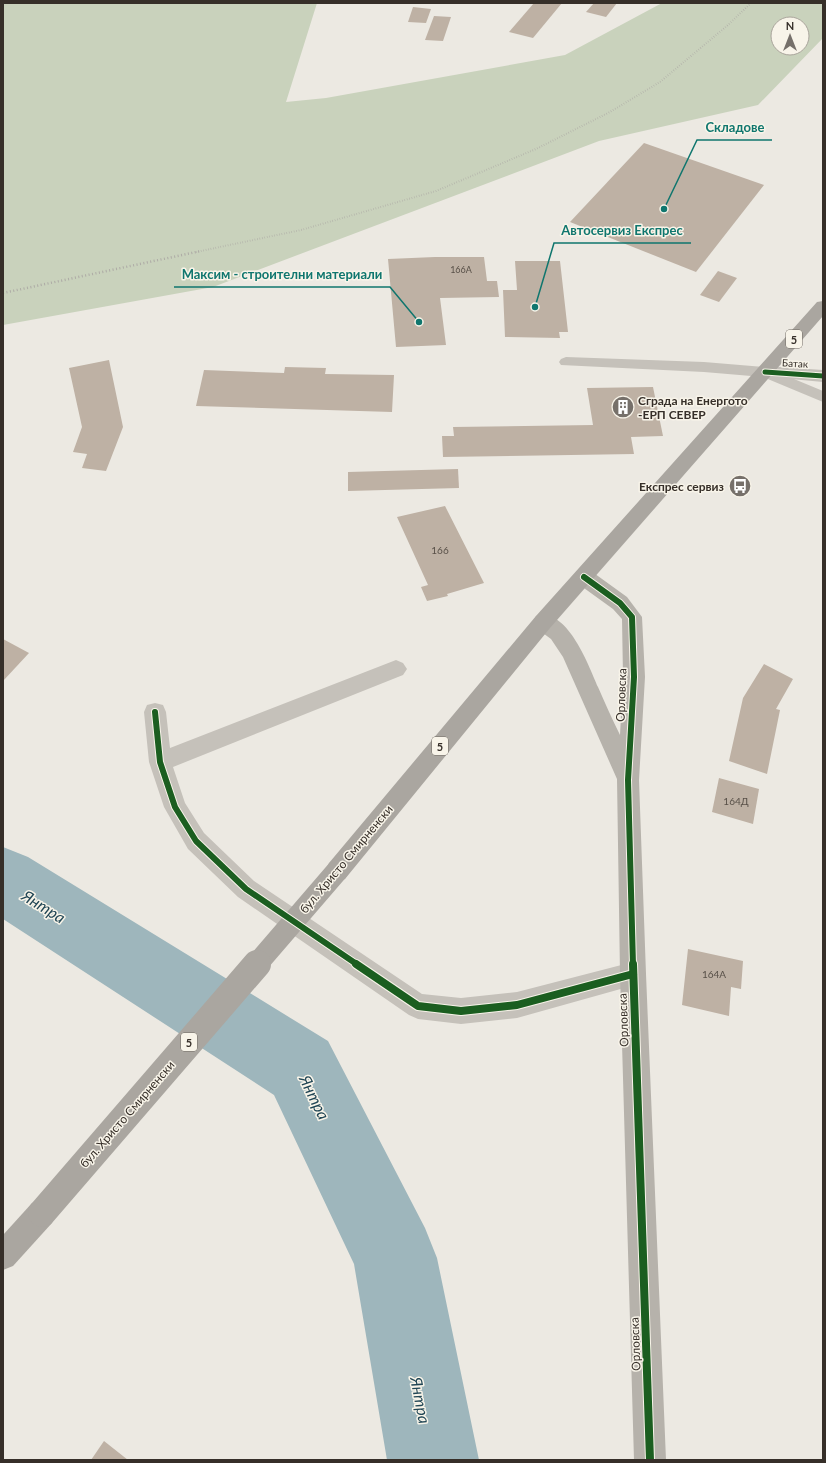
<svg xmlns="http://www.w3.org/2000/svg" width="826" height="1463" font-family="Lato,sans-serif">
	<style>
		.green { fill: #c9d2bc; fill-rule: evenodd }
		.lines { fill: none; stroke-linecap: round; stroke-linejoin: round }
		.river { fill: #9eb6bc; fill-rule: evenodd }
		.building { fill: #beb1a4 }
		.lane { fill: #c5c1ba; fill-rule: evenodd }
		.street { fill: #c5c1ba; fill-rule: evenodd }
		.secondary { fill: #b6b2ab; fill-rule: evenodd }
		.primary { fill: #aaa6a0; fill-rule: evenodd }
		.rail-far1 { stroke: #adaaa5; stroke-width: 2; stroke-dasharray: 0.5 2; stroke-linecap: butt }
		.rail { stroke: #adaaa5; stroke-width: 2.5; stroke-dasharray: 1 2.5; stroke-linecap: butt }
		.primary-bridge-far1 { stroke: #aaa6a0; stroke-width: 22 }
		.primary-bridge { stroke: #aaa6a0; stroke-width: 28 }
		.cycleway-far2-casing { stroke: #f8f4e9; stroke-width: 7 }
		.cycleway-far1-casing { stroke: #f8f4e9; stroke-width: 8 }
		.cycleway-casing { stroke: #f8f4e9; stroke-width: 10 }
		.cycleway-far2 { stroke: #1b5e20; stroke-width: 5 }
		.cycleway-far1 { stroke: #1b5e20; stroke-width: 6 }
		.cycleway { stroke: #1b5e20; stroke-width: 8 }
		.labels { text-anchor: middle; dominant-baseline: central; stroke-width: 3; stroke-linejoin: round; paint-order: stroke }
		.far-number-label { font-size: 9px; fill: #585048 }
		.far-street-label { font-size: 10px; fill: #362f29; stroke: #f8f4e9 }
		.number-label { font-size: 10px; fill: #585048 }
		.shield { fill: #f8f4e9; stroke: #706a63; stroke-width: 1 }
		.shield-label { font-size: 11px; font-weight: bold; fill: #362f29 }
		.poi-label { font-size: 12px; font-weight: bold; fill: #362f29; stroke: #f8f4e9; text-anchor: start }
		.street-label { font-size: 12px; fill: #362f29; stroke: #f8f4e9 }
		.near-water-label { font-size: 16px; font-style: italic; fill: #214655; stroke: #f8f4e9 }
		.leader { fill: none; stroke: #0f766e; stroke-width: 1.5 }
		.callout-dot { fill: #0f766e; stroke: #f8f4e9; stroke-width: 1.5 }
		.callout-label { font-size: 13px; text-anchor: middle; font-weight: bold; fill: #0f766e; stroke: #f8f4e9; stroke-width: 3; stroke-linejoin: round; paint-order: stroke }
	</style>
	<rect width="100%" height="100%" fill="#ece9e2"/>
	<path class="green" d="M3,3H317L286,102L326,98L565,55L662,3H823V38L758,105L599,141L213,287L3,325ZM778,24H802V48H778Z"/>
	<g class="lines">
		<path class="river" d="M3,847L28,857L328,1041L425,1228L437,1258L479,1460H387L354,1264L274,1095L3,919Z"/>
	</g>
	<g class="building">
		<path d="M534,3H562L533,38L509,32Z"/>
		<path d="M594,3H617L606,17L586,12Z"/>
		<path d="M413,7L431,9L426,23L408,22Z"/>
		<path d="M434,16L451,17L443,41L425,40Z"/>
		<path d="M644,143L764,185L696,272L570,222Z"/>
		<path d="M435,257H484L487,281H497L499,297L440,298L446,345L396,347L388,259Z"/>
		<path d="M515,261H560L568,332H559L560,338L505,337L503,290H517Z"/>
		<path d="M718,271L737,278L719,302L700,295Z"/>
		<path d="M109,360L123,427L106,471L82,468L87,454L73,452L82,427L69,368Z"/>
		<path d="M285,367L326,368L325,374L394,375L392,412L196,406L204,370L284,373Z"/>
		<path d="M653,387L663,436L631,437L634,454L443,457L442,436H454L453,427L593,425L587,388Z"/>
		<path d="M458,469L459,488L348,491V472Z"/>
		<path d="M445,506L484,583L447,594L448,596L427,601L421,587L428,585L397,517Z"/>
		<path d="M3,639L29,653L3,681Z"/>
		<path d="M764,664L793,679L776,709L780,710L767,774L729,761L743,698Z"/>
		<path d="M719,778L759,789L753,824L712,812Z"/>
		<path d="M688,949L743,961L741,989L731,987L729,1016L682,1005Z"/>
		<path d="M104,1441L128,1460H91Z"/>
	</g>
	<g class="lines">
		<path class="lane" d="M566,357L704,362L765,367L823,391V402L763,377L704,372L561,365L559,362L561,359Z"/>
		<g class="street">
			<path d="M765,366L823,370V382L759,376L756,372L759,368Z"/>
			<path d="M396,660L403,663L407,669L403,675L173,767L185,803L204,833L254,881L422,994L461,998L517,992L633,962L642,965L646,974L642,983L517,1018L461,1024L418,1019L409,1015L238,897L188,849L164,807L149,762L144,712L147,705L155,703L163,705L166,712L170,748Z"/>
		</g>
		<path class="secondary" d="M584,569L591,571L627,597L642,617L645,677L639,780L646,974L666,1460H634L620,974L617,779L563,657L551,639L536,628L533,622L536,616C567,606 589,666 598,687C605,703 612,719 620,735L623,677L622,619L613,609L577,583L574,577L577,571Z"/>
		<g class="primary">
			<path d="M823,301V316L550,628L345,879L337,882L329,879L325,871L329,863L536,616L817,302Z"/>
			<path d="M42,1199L52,1203L56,1213L52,1223L13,1266L3,1270V1235L32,1203Z"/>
		</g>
		<path class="rail-far1" d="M196,252L301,230L436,191L536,149L610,112L660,82L728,25L751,3"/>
		<path class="rail" d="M3,293L201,251"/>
		<path class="primary-bridge-far1" d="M256,965L337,871"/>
		<path class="primary-bridge" d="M42,1213L257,964"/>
		<g class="cycleway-far2-casing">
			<path id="cycleway-far2" d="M765,372L823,376"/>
		</g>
		<g class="cycleway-far1-casing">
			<g id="cycleway-far1">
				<path d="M584,577L620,603L632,617L634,677L628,780L633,965"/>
				<path d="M155,712L160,762L175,807L196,841L246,889L358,965"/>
			</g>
		</g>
		<g class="cycleway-casing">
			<g id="cycleway">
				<path d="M356,964L418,1006L461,1011L517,1005L633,974"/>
				<path d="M633,964L650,1460"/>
			</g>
		</g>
		<use href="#cycleway-far2" class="cycleway-far2"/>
		<use href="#cycleway-far1" class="cycleway-far1"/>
		<use href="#cycleway" class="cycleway"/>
	</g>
	<defs>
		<g id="building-disc" transform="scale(1.15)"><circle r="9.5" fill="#76706a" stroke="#f8f4e9"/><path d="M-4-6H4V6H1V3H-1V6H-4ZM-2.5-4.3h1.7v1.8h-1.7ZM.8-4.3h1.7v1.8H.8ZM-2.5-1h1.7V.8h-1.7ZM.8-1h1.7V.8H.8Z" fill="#fff"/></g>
		<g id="bus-disc" transform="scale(1.15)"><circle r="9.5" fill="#76706a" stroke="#f8f4e9"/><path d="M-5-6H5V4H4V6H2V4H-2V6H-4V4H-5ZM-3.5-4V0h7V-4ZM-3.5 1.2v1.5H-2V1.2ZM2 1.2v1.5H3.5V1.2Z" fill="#fff"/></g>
	</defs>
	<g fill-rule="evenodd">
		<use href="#building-disc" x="623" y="407"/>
		<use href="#bus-disc" x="740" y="486"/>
	</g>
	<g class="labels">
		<g class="far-number-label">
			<text x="461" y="269">166А</text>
		</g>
		<g class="far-street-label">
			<text transform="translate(795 363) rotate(3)">Батак</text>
		</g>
		<g class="number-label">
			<text x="440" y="550">166</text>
			<text x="736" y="801">164Д</text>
			<text x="714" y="974">164А</text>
		</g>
		<g class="shield">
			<rect x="786" y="330" width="16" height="18" rx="3"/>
			<rect x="432" y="737" width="16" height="18" rx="3"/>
			<rect x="181" y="1033" width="16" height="18" rx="3"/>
		</g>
		<g class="shield-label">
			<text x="794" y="339">5</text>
			<text x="440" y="746">5</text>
			<text x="189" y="1042">5</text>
		</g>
		<g class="poi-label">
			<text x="638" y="400">Сграда на Енергото<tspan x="638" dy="14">-ЕРП СЕВЕР</tspan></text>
			<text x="724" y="486" text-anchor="end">Експрес сервиз</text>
		</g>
		<g class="street-label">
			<text transform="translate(621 695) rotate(-88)">Орловска</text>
			<text transform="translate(346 859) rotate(-50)">бул. Христо Смирненски</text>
			<text transform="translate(623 1020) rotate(-92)">Орловска</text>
			<text transform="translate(127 1114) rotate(-49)">бул. Христо Смирненски</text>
			<text transform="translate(635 1344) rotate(-92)">Орловска</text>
		</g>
		<g class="near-water-label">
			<text transform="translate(44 906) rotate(32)">Янтра</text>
			<text transform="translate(315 1097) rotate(64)">Янтра</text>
			<text transform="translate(421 1400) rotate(79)">Янтра</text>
		</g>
	</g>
	<path class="leader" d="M664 209L697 140H772M535 307L554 243H691M419 322L390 287H174"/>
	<g class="callout-dot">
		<circle cx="664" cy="209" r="4"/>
		<circle cx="535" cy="307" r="4"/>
		<circle cx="419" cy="322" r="4"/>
	</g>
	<g class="callout-label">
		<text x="735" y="132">Складове</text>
		<text x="622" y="235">Автосервиз Експрес</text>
		<text x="282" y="279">Максим - строителни материали</text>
	</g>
	<rect width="826" height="1463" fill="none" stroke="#362f29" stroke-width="8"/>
	<g transform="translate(790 36)"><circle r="19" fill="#f8f4e9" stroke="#aaa59c"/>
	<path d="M0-3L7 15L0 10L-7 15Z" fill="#76706a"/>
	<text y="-6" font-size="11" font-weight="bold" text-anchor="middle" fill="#362f29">N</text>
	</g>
</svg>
